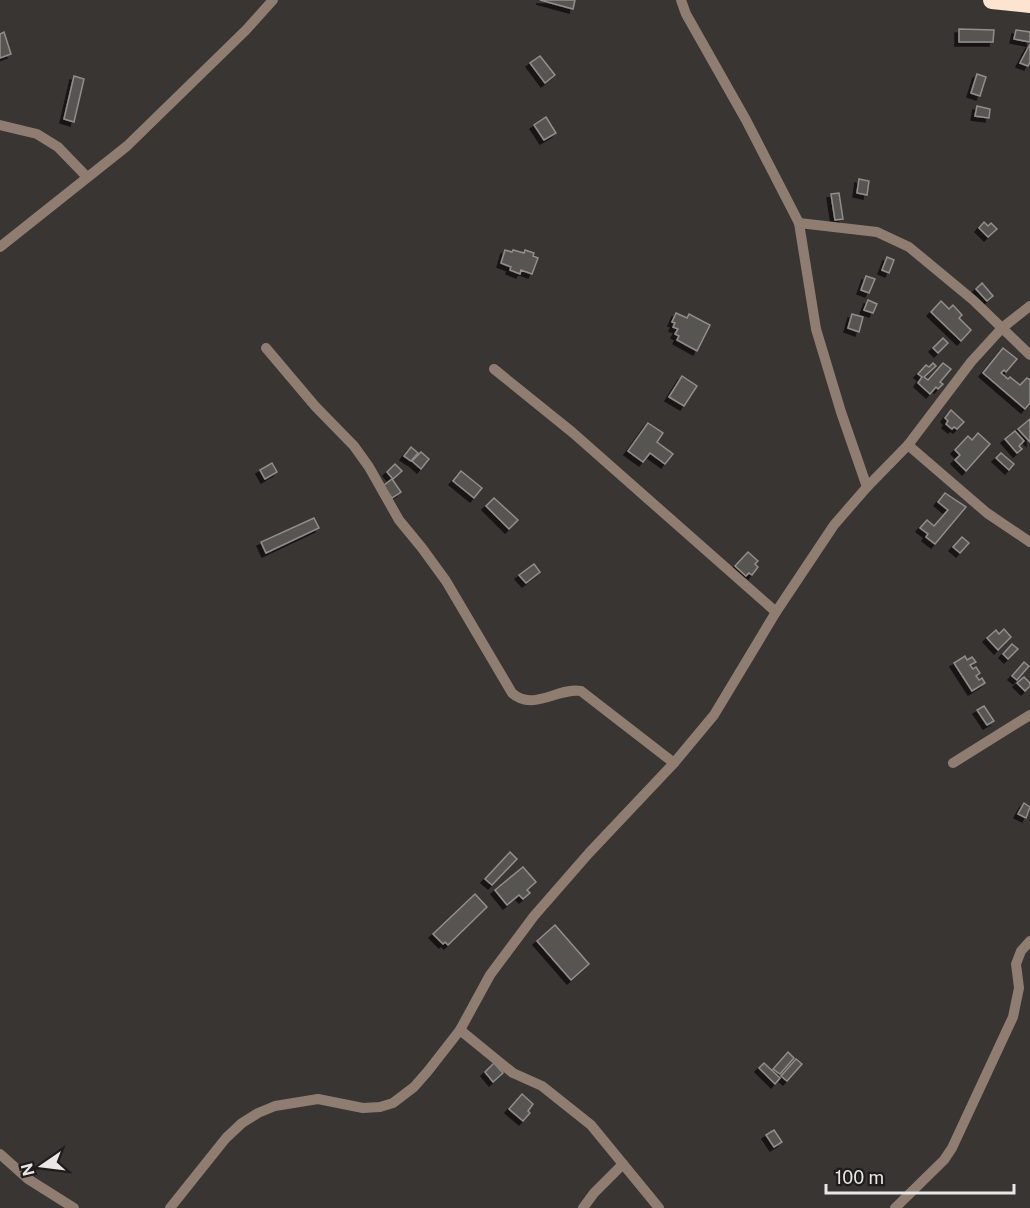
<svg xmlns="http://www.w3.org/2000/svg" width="1030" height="1208" font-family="'Public Sans',sans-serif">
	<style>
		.building { fill: #575451; stroke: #918e8b; stroke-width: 1.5; filter: url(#shadow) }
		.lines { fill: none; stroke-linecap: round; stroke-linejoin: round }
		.street { stroke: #8e7d70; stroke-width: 10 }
		.highway { stroke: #fde4d0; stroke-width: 18 }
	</style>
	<defs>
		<filter id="shadow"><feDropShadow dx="-4" dy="4" stdDeviation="0" flood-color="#0009"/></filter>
	</defs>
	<rect width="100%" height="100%" fill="#383533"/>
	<g class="building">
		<path d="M540,0H575L573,9Z"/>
		<path d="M959,29L994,30L993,42H959Z"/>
		<path d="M1016,30L1030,32V42L1014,39Z"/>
		<path d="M4,32L11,54L0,58V34Z"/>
		<path d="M1030,44V62L1028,66L1020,63Z"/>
		<path d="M540,56L555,75L545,83L530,63Z"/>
		<path d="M977,74L986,77L980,96L971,93Z"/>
		<path d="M74,76L84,79L74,122L64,119Z"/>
		<path d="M977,106L990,109L989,118L975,116Z"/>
		<path d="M546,117L556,133L544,140L534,125Z"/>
		<path d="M859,179L869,181L867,195L857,193Z"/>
		<path d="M839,193L843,219L835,220L831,194Z"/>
		<path d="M984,222L988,226L991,223L997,229L988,237L979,228Z"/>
		<path d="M505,250L512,252L513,250L524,253L525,250L534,253L533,256L538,258L532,274L521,270L520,274L510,270L511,267L501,263Z"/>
		<path d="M887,257L894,260L889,273L882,270Z"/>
		<path d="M866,276L875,279L869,293L861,290Z"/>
		<path d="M982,283L993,296L987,301L976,289Z"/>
		<path d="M868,300L877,304L873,313L864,310Z"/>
		<path d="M941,301L949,309L953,305L962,315L959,318L971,330L961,341L931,312Z"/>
		<path d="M676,313L687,318L689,314L710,325L697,351L677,340L679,336L675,334L678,329L673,327L675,323L672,322Z"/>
		<path d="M852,314L863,317L859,332L848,328Z"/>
		<path d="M943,338L948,343L938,353L933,348Z"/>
		<path d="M1003,348L1017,359L1006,372L1004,370L1001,373L1008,379L1010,377L1020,385L1027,378L1030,380V403L1025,409L983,373Z"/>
		<path d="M933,363L936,366L924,377L928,380L943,363L951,369L940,382L943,384L938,389L936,387L930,394L918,383L922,377L918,374L926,365L929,367Z"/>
		<path d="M682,376L697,386L684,406L669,397Z"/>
		<path d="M951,410L964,422L957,429L954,427L952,429L946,424L948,421L945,418Z"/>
		<path d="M1030,419V442L1018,429Z"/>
		<path d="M648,423L663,433L657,442L673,454L665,464L650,453L643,462L628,451Z"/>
		<path d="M1015,431L1024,441L1019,446L1022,449L1017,453L1005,439Z"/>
		<path d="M978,433L990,444L966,471L955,460L960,455L955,450L968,436L972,440Z"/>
		<path d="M411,447L418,453L411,461L404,456Z"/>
		<path d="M421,452L429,459L421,469L412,461Z"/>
		<path d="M1001,453L1014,464L1009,470L996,458Z"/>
		<path d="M272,463L277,472L265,479L260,470Z"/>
		<path d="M395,464L402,471L393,479L387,472Z"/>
		<path d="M461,471L482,488L474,498L453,481Z"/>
		<path d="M392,479L401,492L392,498L383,486Z"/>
		<path d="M945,493L966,507L935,544L926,537L928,534L920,528L927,520L934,526L948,510L938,502Z"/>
		<path d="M494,498L518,520L509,529L486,506Z"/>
		<path d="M314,518L319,528L266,553L261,542Z"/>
		<path d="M962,537L969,543L960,553L953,547Z"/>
		<path d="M748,552L758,561L755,564L758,567L752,575L749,573L746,576L735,566Z"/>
		<path d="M534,564L540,572L526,583L519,575Z"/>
		<path d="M1004,629L1011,637L998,650L987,638L996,630L999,634Z"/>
		<path d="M1012,644L1018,649L1008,659L1003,654Z"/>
		<path d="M965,656L967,660L972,657L976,662L970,665L973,669L976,667L980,673L976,676L979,680L982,678L985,683L972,691L954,663Z"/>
		<path d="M1024,662L1029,666L1017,680L1012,676Z"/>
		<path d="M1024,677L1030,683V686L1025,691L1017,683Z"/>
		<path d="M984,706L994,721L987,725L977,710Z"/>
		<path d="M1024,803L1030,807L1026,818L1018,814Z"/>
		<path d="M510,852L517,859L492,885L485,879Z"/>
		<path d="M523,867L536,882L527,890L530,893L523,899L519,895L507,905L495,890Z"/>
		<path d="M475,894L487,907L448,945L445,942L443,944L433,934Z"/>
		<path d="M555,925L589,964L571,980L537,941Z"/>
		<path d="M788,1052L794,1058L780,1074L773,1069Z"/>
		<path d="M796,1059L802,1064L787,1081L781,1076Z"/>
		<path d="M494,1063L503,1073L493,1082L485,1072Z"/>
		<path d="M764,1063L780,1078L775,1084L759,1068Z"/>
		<path d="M522,1094L533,1104L528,1111L530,1113L523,1121L509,1109Z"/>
		<path d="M774,1130L782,1142L774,1147L766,1135Z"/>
	</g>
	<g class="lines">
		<g class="street">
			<path d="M681,0L686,14L746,120L799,223L816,329L841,412L867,487"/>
			<path d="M0,125L37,134L58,147L87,177"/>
			<path d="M799,223L877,232L909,247L973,300L1030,355"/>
			<path d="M0,247L127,146L246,30L273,0"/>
			<path d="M266,348L315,406L354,446L369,467L399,520L422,548L446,581L512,693C533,712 558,687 581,691L674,763"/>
			<path d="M494,369L572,432L776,612"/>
			<path d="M908,445L987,513L1030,542"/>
			<path d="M953,763L1030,715"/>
			<path d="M460,1030L513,1073L542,1086L591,1125L659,1208"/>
			<path d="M0,1154L28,1179L74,1208"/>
			<path d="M170,1208L226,1138L242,1123L258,1113L275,1106L318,1099L363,1108L380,1107L393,1103L414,1087L428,1071L460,1030L490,975L534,916L589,853L674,763L714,715L776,612L834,525L867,487L908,445L971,362L1002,328L1030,306"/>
			<path d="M583,1208L594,1193L623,1164"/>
			<path d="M895,1208L944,1160L952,1148L1013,1017L1019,988L1016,964L1021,951L1030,941"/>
		</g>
		<path class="highway" d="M992,0L1030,4"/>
	</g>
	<g transform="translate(42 1166) rotate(256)" stroke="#1e1d1c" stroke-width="4.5" paint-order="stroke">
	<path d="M0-4.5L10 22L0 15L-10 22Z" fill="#e8e7e5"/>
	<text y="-9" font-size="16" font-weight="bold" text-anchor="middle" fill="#e8e7e5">N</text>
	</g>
	<path d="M826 1184v9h188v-9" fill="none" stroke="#e8e7e5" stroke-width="3"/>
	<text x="835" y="1184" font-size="18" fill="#e8e7e5" stroke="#1e1d1c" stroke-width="4.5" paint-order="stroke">100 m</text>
</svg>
